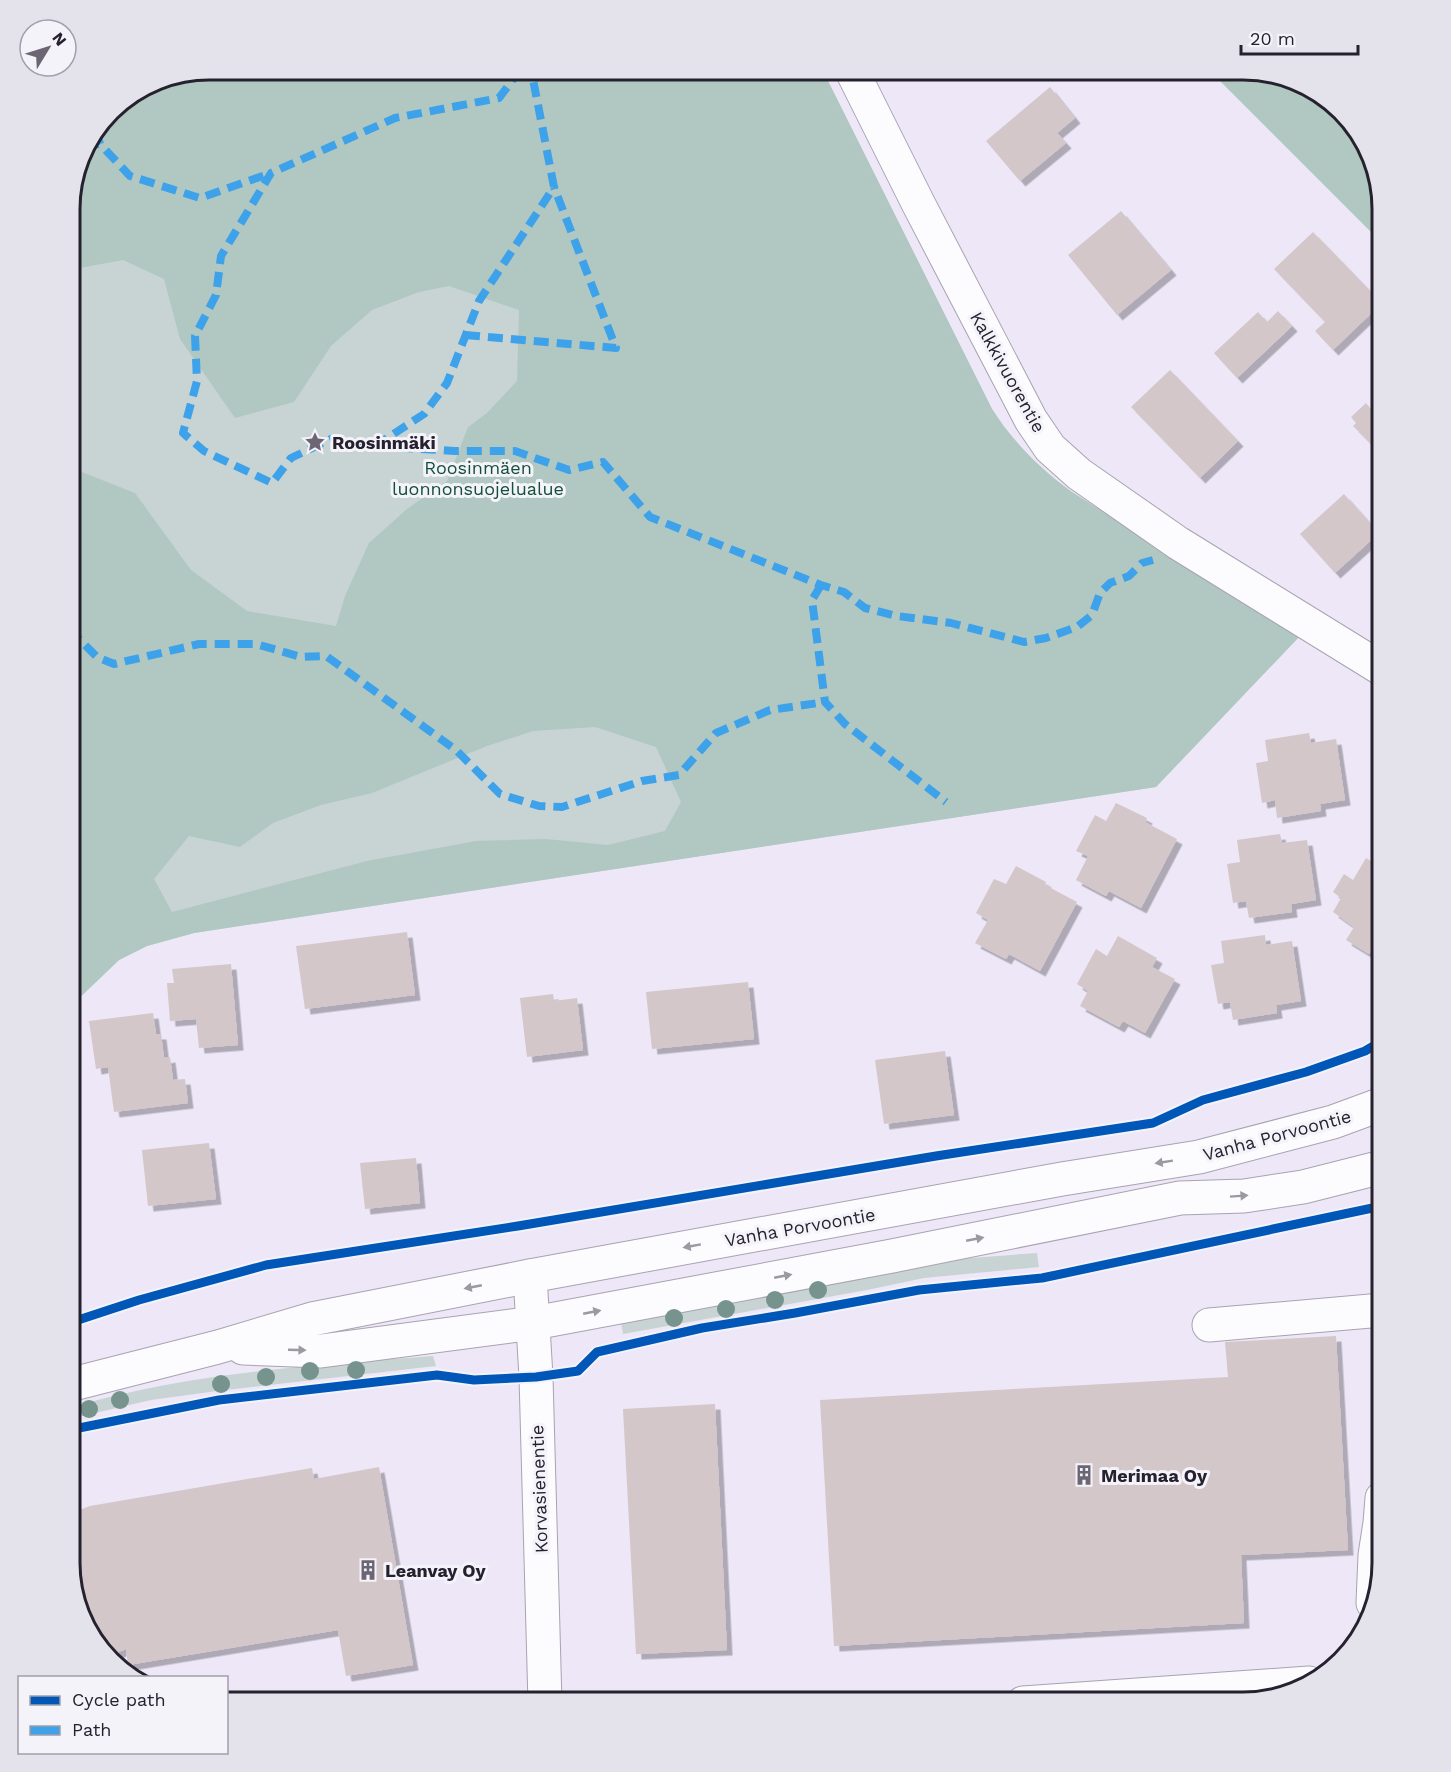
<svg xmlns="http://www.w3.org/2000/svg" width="1451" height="1772" font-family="'Work Sans',sans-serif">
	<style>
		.green { fill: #c7d4d3 }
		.forest { fill: #b0c8c1; fill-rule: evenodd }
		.building { fill: #d3c7c9; filter: url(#shadow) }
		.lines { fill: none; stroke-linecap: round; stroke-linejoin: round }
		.minor-casing { stroke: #a8a3b0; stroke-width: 35 }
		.major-casing { stroke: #a8a3b0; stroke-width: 35 }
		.minor { stroke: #fcfbfe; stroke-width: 33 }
		.major { stroke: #fcfbfe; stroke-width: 33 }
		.quiet { stroke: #3ea2eb; stroke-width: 8; stroke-dasharray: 15 8; stroke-linecap: butt }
		.cycleway-casing { stroke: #f5f3fa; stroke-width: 13 }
		.cycleway { stroke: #0057b8; stroke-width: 9 }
		.tree { fill: #76948d }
		.oneway { fill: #9c99a0 }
		.labels { text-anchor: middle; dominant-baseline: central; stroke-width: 6; stroke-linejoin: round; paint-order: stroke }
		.street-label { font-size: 18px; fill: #26212e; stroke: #f5f3fa }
		.poi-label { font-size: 18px; font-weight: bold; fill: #26212e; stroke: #f5f3fa; text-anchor: start }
		.park-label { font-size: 18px; fill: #145037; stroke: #f5f3fa }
		.rim { fill: none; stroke: #26212e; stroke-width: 3 }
	</style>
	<defs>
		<filter id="shadow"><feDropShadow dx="5.5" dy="5.5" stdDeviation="0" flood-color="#0004"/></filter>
	</defs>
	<rect width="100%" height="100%" fill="#ede7f7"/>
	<g class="green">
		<path d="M209,69H822L992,409C1013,442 1040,469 1072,492L1299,637L1156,787L194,933L147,946L119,960L73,1004L69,979V199L84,147L116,104L156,80Z"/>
		<path d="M1037,1253L1039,1267L924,1278L867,1290L623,1334L621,1322L958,1259Z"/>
		<path d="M433,1356L436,1366L217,1391L151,1400L69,1419V1408C186,1373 312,1365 433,1356Z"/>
	</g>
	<g class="forest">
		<path d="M209,69H822L992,409C1013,442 1040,469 1072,492L1299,637L1156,787L194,933L147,946L119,960L73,1004L69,979V467L135,493L191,570L247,611L336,626L345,596L369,543L407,509L447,481L468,427L487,413L517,381L519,310L449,286L419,292L372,310L331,346L294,402L235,418L180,339L164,279L123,260L69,270V199L84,147L116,104L156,80ZM595,727L656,747L681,802L665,831L608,845L546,839L476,841L367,861L172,912L154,879L189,836L240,847L273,823L321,805L372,793L487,746L533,731Z"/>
		<path d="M1208,69H1251L1312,88L1358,131L1382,208V243Z"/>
	</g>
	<g class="building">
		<path d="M1050,87L1075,118L1057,133L1066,143L1020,181L986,141Z"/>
		<path d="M1121,211L1171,270L1117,315L1068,255Z"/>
		<path d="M1313,232L1382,303L1333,350L1315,331L1325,322L1274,269Z"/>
		<path d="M1278,311L1292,326L1237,378L1214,353L1258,312L1267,322Z"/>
		<path d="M1170,370L1238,441L1200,478L1131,407Z"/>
		<path d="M1382,398V455L1353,426L1356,423L1351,417L1366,403L1371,409Z"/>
		<path d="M1344,494L1379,533L1335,573L1300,534Z"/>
		<path d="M1309,733L1311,743L1336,739L1345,800L1320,804L1321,811L1277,818L1275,800L1262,803L1256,763L1268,761L1265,740Z"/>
		<path d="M1116,803L1147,818L1145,822L1177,839L1141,908L1109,891L1106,896L1076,880L1088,856L1076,851L1095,815L1106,821Z"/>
		<path d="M1280,834L1282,843L1307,840L1316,900L1291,904L1292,912L1249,918L1246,901L1233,903L1227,864L1240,862L1237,840Z"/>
		<path d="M1366,858L1382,868V943L1378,941L1369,954L1346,940L1354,927L1333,912L1341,898L1333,892L1344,874L1353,880Z"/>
		<path d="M1016,866L1046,882L1045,885L1077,902L1040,971L1009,954L1006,959L975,943L988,920L976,913L994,879L1006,884Z"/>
		<path d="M407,932L415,995L305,1009L296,946Z"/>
		<path d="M1265,935L1266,945L1292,941L1301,1001L1276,1005L1277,1013L1233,1020L1230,1002L1218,1004L1211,965L1224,963L1221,941Z"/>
		<path d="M1118,936L1157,958L1152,967L1175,979L1145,1033L1123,1021L1119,1027L1080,1006L1088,991L1077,984L1096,949L1107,956Z"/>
		<path d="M231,964L238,1045L199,1048L196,1019L170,1021L167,983H174L172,969Z"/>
		<path d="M748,982L754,1039L652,1049L646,992Z"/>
		<path d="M553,994L554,1001L577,998L583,1050L527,1057L520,998Z"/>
		<path d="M153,1013L156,1034H161L164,1058L170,1057L173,1080L185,1079L188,1103L114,1112L108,1067L96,1069L89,1021Z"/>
		<path d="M945,1051L954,1115L884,1124L875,1060Z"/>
		<path d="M209,1143L216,1199L148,1206L142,1150Z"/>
		<path d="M416,1158L420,1203L365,1209L360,1163Z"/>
		<path d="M1336,1336L1348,1550L1241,1555L1244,1623L834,1646L820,1400L1228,1377L1225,1342Z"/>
		<path d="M715,1404L727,1650L636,1654L623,1409Z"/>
		<path d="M379,1467L413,1665L346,1676L338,1630L128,1665L126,1649L109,1656L93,1641L69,1563V1514L90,1506L312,1468L314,1479Z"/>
	</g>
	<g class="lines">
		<g class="minor-casing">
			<g id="minor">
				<path d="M851,69L919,205L1031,420L1050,448L1079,474L1178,543L1382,669"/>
				<path d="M530,1276L536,1377L545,1703"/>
				<path d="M1209,1325L1382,1310"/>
				<path d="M1373,1603L1375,1555L1380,1523L1382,1498"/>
				<path d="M1023,1703L1309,1683"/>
			</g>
		</g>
		<g class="major-casing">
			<g id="major">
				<path d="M243,1348L321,1351L534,1323L892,1256L1180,1198L1244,1196L1303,1187L1382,1167"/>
				<path d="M69,1385L218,1347L312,1319L530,1276L1062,1179L1199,1157L1333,1122L1382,1104"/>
			</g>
		</g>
		<use href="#minor" class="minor"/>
		<use href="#major" class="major"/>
		<g class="quiet">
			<path d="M521,69L499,98L395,118L271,173L221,256L216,295L195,336L197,381L183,433L204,451L272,483L291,458L333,438L375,446L424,414L447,383L479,301L554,187L531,69"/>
			<path d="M96,130L100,144L130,176L200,198L271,173"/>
			<path d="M84,146L100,144"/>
			<path d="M465,335L616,348L554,187"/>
			<path d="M375,446L454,451H515L569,470L603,462L650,517L821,585L844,592L865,608L897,616L951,623L1024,642L1046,638L1077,627L1092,615L1100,593L1110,583L1129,576L1142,563L1153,560"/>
			<path d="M821,585L812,600L825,702L845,724L946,802"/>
			<path d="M69,629L97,657L114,664L199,644H256L301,657L326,656L456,750L500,794L539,806L562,807L642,781L679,775L716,733L770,710L825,702"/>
		</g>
		<g class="cycleway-casing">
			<g id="cycleway">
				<path d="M69,1323L139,1300L266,1265L518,1226L936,1156L1153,1123L1203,1100L1306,1072L1365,1051L1382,1041"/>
				<path d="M69,1430L219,1400L437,1375L474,1380L536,1377L578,1371L597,1352L702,1328L795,1313L919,1290L1042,1278L1382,1206"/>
			</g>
		</g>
		<use href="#cycleway" class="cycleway"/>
	</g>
	<g class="tree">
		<circle cx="818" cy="1290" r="9"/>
		<circle cx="775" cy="1300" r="9"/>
		<circle cx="726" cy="1309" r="9"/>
		<circle cx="674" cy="1318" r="9"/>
		<circle cx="356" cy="1370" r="9"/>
		<circle cx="310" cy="1371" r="9"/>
		<circle cx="266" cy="1377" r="9"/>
		<circle cx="221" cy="1384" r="9"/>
		<circle cx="120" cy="1400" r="9"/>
		<circle cx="89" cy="1409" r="9"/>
	</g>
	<defs><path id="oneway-solid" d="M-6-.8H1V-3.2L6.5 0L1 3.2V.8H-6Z" transform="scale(1.5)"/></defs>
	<g class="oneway">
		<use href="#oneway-solid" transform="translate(1164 1162) rotate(171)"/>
		<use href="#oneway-solid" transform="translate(1239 1196) rotate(-4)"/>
		<use href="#oneway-solid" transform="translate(975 1239) rotate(-11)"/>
		<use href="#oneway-solid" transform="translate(692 1246) rotate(170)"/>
		<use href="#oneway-solid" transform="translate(783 1276) rotate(-11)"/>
		<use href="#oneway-solid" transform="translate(473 1287) rotate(169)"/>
		<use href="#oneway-solid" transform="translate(592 1312) rotate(-11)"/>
		<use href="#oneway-solid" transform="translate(297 1350) rotate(2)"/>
	</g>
	<defs>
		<g id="sight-bare" transform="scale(1.62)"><path d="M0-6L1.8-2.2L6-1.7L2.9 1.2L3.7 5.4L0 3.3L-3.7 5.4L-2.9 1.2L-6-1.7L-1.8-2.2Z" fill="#6c6674" stroke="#f5f3fa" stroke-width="2.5" paint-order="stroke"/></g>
		<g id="building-bare" transform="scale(1.62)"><path d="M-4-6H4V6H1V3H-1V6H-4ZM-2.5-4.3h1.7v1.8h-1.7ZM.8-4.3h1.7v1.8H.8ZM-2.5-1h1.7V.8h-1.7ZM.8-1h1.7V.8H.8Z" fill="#6c6674" stroke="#f5f3fa" stroke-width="2.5" paint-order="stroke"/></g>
	</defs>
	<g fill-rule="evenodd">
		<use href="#sight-bare" x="315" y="442"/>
		<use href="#building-bare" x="1084" y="1475"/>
		<use href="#building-bare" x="368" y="1570"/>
	</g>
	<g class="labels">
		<g class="street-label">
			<text transform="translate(1008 372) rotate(61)">Kalkkivuorentie</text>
			<text transform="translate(1277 1135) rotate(-15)">Vanha Porvoontie</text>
			<text transform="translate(800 1227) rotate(-10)">Vanha Porvoontie</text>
			<text transform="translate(539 1489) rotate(-92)">Korvasienentie</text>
		</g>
		<g class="poi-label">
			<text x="332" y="442">Roosinmäki</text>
			<text x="1101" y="1475">Merimaa Oy</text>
			<text x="385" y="1570">Leanvay Oy</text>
		</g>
		<g class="park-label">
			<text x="478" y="467">Roosinmäen<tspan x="478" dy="21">luonnonsuojelualue</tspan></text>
		</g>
	</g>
	<path d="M0 0H1451V1772H0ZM209 80H1243A129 129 0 0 1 1372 209V1563A129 129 0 0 1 1243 1692H209A129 129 0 0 1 80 1563V209A129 129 0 0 1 209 80Z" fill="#e4e2ea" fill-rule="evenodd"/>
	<path class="rim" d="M209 80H1243A129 129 0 0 1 1372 209V1563A129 129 0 0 1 1243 1692H209A129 129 0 0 1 80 1563V209A129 129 0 0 1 209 80Z"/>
	<rect x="18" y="1676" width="210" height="78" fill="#f5f3fa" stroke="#a29fa8" stroke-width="1.5"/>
	<rect x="30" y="1696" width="30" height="9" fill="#0057b8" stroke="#a29fa8" stroke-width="1.5"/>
	<text x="72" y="1706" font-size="18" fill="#26212e">Cycle path</text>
	<rect x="30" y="1726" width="30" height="9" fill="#3ea2eb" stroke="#a29fa8" stroke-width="1.5"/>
	<text x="72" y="1736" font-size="18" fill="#26212e">Path</text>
	<g transform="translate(48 48) rotate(52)"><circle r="28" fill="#f5f3fa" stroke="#a29fa8" stroke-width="1.5"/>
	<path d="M0-4.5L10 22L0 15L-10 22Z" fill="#6c6674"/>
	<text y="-9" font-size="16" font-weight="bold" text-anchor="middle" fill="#26212e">N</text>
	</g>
	<path d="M1241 45v9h117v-9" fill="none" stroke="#26212e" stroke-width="3"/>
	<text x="1250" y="45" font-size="18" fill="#26212e" stroke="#f5f3fa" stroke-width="4.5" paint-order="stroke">20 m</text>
</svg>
